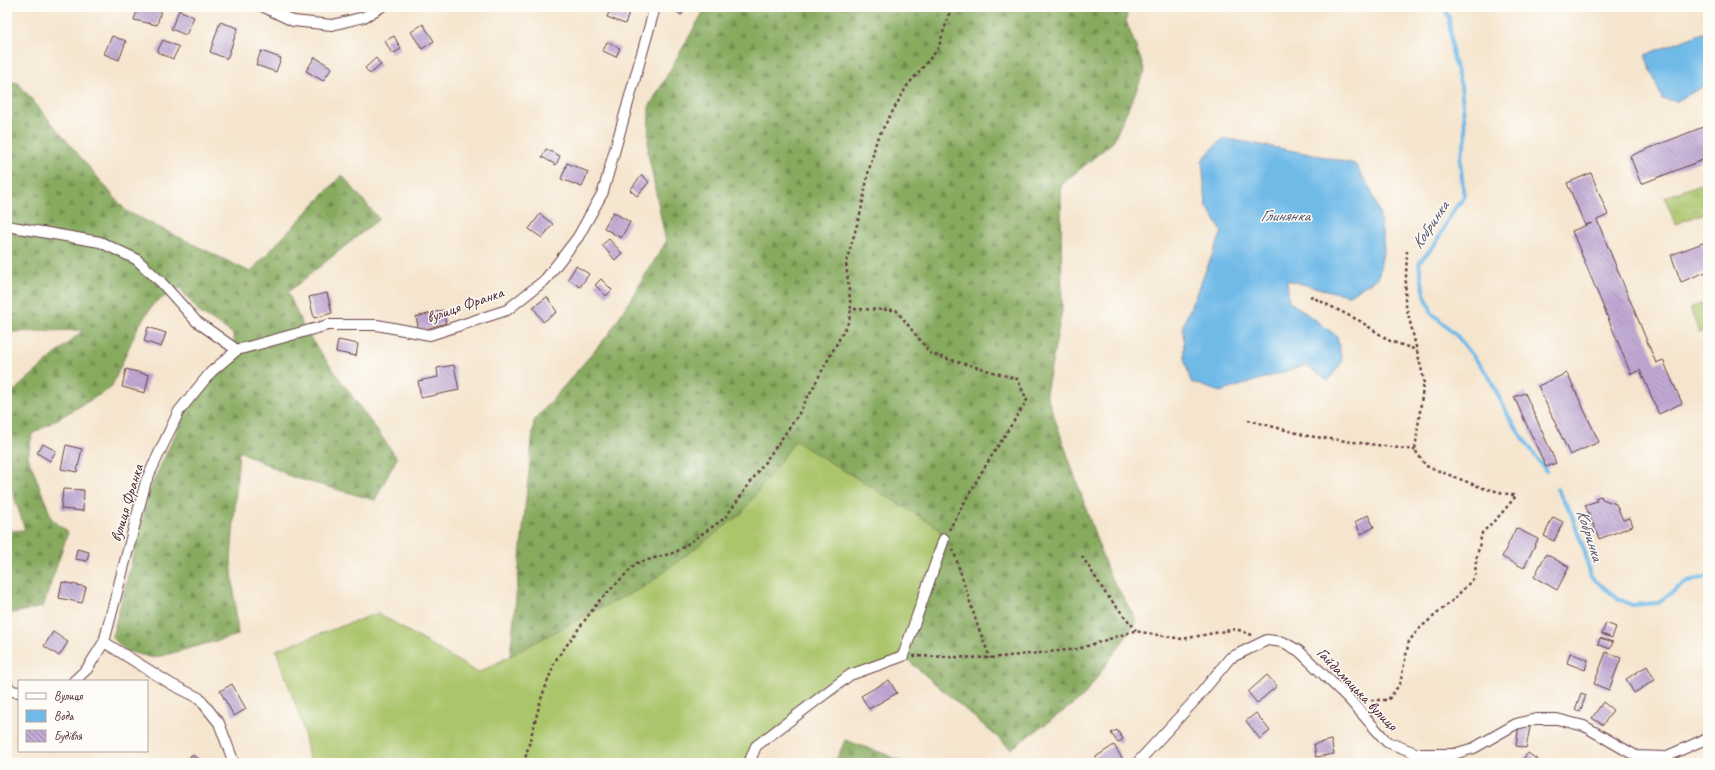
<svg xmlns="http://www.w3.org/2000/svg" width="1715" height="770" font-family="Caveat,sans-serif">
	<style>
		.forest { fill: url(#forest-firs); stroke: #686445 }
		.park { fill: url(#park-crowns); stroke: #7a724b }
		.garden { fill: #aac56b; stroke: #7a724b }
		.water { fill: #70bae8; stroke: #5d6c8a }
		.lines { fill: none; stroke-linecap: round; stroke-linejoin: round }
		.stream { stroke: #70bae8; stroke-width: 4 }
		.building { fill: url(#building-back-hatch) }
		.street-casing { stroke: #643d43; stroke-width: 12 }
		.path { stroke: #643d43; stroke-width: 2.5; stroke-dasharray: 3 3; stroke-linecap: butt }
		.street { stroke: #fff; stroke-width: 10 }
		.labels { text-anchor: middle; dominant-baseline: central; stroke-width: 3; stroke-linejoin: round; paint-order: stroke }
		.street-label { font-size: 16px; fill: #4a1f2b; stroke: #fdfcf7 }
		.water-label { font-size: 17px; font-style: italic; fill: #57556d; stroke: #fdfcf7 }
	</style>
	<defs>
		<pattern id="forest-firs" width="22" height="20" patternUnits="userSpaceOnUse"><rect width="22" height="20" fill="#87aa5f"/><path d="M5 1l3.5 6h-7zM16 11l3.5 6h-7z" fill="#708a4f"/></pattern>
		<pattern id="park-crowns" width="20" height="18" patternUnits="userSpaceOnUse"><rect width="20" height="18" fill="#aac56b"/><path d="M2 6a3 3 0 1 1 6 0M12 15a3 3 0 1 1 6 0" fill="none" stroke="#8c9f58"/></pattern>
		<pattern id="building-back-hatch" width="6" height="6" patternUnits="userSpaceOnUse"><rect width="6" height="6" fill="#c0a9d4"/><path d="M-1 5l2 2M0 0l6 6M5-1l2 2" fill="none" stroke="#9e89ac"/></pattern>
	</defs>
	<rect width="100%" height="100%" fill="#fdfcf7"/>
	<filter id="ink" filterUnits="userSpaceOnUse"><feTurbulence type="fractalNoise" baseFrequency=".025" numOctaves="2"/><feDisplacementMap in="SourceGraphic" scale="8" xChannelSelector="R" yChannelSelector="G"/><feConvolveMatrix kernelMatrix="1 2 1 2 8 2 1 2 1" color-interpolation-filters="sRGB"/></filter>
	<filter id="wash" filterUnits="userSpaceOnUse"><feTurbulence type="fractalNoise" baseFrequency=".012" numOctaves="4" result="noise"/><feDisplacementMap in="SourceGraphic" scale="16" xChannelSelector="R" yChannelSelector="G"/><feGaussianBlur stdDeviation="0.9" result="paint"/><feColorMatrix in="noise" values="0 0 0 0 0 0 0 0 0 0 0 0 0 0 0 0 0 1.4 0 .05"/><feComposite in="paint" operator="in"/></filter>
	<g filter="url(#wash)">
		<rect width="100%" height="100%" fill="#f5e5ce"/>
		<g class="forest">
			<path d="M706,7H1128L1126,21L1145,71L1113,142L1061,185L1062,311L1046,393L1108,572L1137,621L1083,697L1011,749L903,656L944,539L937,527L795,441L741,514L644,587L510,656L534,421L608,335L666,242L648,153L649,107Z"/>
			<path d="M7,81L18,83L126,211L250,272L342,175L379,219L288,292L305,331L397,458L375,500L292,477L239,451L231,561L238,635L154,658L126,651L112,637L151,486L194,395L229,364L237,350L232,333L200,313L180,288L154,303L138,327L111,388L32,434L28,457L52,519L68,532L43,607L7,614V531L25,530L7,475V397L83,330L7,332Z"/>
			<path d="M845,740L885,754L905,763H835Z"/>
		</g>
		<g class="park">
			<path d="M1708,181V212L1675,224L1665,197Z"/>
			<path d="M1708,301V330L1699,333L1690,308Z"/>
		</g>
		<path class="garden" d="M795,441L937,527L944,539L903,656L850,675L756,746L749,763H310L302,723L276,650L378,613L478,673L589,614L644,587L741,514Z"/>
		<g class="water">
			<path d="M1708,31V84L1677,101L1662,99L1645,55Z"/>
			<path d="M1223,138L1316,155L1355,164L1370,188L1379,212L1384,247L1378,278L1349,295L1329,291L1287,280L1289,301L1337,336L1342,362L1328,381L1306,365L1220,392L1191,382L1184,358L1183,325L1222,232L1206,205L1202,160Z"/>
		</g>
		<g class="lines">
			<g class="stream">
				<path d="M1444,7L1449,18L1453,58L1461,86L1466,137L1460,160L1464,197L1451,214L1436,243L1419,263L1424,293L1432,313L1458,337L1488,375L1510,419L1546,471"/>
				<path d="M1557,489L1571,513L1586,556L1590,576L1617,598L1632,605L1657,603L1685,583L1708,576"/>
			</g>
		</g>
		<g id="blocks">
			<g class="building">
				<path d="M138,7H149L161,10L157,25L134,20Z"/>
				<path d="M611,7H631L625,24L607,17Z"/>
				<path d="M670,7H687L681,15Z"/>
				<path d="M179,10L194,17L186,35L171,29Z"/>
				<path d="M220,22L238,28L227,59L210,52Z"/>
				<path d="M423,24L434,41L422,49L411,32Z"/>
				<path d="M112,36L126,41L119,60L104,54Z"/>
				<path d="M394,36L401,49L392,54L385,41Z"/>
				<path d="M163,40L179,47L173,59L157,52Z"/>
				<path d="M607,42L620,48L616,57L603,51Z"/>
				<path d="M261,51L281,58L276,72L256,65Z"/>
				<path d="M315,57L332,68L323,81L306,71Z"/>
				<path d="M376,58L381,65L370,74L365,68Z"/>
				<path d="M1708,125V158L1641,184L1630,156Z"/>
				<path d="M546,149L560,156L556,165L542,157Z"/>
				<path d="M567,163L588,172L582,187L561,179Z"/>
				<path d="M1591,173L1608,215L1597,220L1656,363L1663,360L1682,403L1659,414L1640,370L1631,374L1572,231L1592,223L1585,225L1567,183Z"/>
				<path d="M642,175L649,182L637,196L630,190Z"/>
				<path d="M613,212L630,222L621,238L604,228Z"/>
				<path d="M540,214L553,224L542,238L529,229Z"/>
				<path d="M609,239L622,253L615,260L602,245Z"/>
				<path d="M1708,241V271L1681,282L1671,255Z"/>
				<path d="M576,266L589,274L580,287L568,279Z"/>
				<path d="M601,279L612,290L606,296L595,285Z"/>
				<path d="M327,293L332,313L314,318L309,297Z"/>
				<path d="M547,297L557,312L543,322L533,307Z"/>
				<path d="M443,310L446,323L419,331L416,317Z"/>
				<path d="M148,327L166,333L161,347L144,341Z"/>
				<path d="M338,340L358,344L356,356L336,352Z"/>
				<path d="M454,365L459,390L421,398L418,381L438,377L437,368Z"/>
				<path d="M126,369L149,375L145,393L122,387Z"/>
				<path d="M1567,373L1599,442L1570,455L1538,386Z"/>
				<path d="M1525,393L1556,463L1546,467L1514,397Z"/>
				<path d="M43,444L56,451L50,461L37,453Z"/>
				<path d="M66,445L82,449L77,472L61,469Z"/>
				<path d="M63,489L84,490L83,511L61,509Z"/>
				<path d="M1601,496L1602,499L1616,504L1623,520L1630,518L1633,526L1599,539L1585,505L1597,501L1595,498Z"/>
				<path d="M1368,515L1374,527L1361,534L1355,522Z"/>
				<path d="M1553,517L1563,522L1554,541L1544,536Z"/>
				<path d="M1516,528L1538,539L1524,568L1502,557Z"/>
				<path d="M77,549L89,552L87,561L75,559Z"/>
				<path d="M1546,554L1569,567L1557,590L1534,577Z"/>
				<path d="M62,582L86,587L82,603L59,598Z"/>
				<path d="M1606,623L1616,627L1612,638L1602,634Z"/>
				<path d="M53,632L68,642L59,656L44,646Z"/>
				<path d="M1600,638L1613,642L1610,649L1598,644Z"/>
				<path d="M1606,652L1621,658L1609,690L1594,684Z"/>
				<path d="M1570,653L1588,660L1585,670L1567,663Z"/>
				<path d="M1647,666L1655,680L1634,693L1626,679Z"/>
				<path d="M1267,675L1277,686L1257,703L1248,692Z"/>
				<path d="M889,680L897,693L869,709L861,696Z"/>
				<path d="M232,684L246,709L234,716L220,691Z"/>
				<path d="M1581,693L1586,695L1580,712L1575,710Z"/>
				<path d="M1603,702L1613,710L1603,725L1592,718Z"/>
				<path d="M1256,713L1270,731L1260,739L1246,721Z"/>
				<path d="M1519,725L1530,727L1526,748L1516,746Z"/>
				<path d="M1117,730L1123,739L1118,743L1111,733Z"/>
				<path d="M1331,740L1334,754L1316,757L1314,744Z"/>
				<path d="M1114,745L1122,758L1114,763H1097L1094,758Z"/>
				<path d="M1528,753L1542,763H1520Z"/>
				<path d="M191,755L207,763H187Z"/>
			</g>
		</g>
	</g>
	<g filter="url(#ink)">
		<use href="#blocks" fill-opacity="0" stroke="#643d43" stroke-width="1"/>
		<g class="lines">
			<g class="street-casing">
				<g id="street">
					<path d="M264,7L293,21L332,25L364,17L381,7"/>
					<path d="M7,226L100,242L136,259L161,282L196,321L237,350"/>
					<path d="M74,681L87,669L104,642"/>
					<path d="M7,685L12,691L19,692"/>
					<path d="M1660,762L1665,757L1708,738"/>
					<path d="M234,763L219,723L199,698L171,684L104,642L146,481L179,411L211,372L237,350L328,325H377L430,335L507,310L545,280L578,237L603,192L655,7"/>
					<path d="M749,763L756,746L850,675L903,656L944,539"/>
					<path d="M1137,763L1197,698L1230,658L1267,640L1283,642L1299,651L1349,699L1387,742L1418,754H1454L1474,748L1516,724L1536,719H1557L1584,726L1636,756L1665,757"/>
				</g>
			</g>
			<g class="path">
				<path d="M949,7V14L938,49L907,86L877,139L868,174L861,211L846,263L851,309L896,310L931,354L1017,379L1027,400L981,473L949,530"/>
				<path d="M1310,296L1360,321L1390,341L1417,350"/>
				<path d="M1248,420L1308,436L1415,450"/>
				<path d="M953,549L977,624L990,658"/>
				<path d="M1082,556L1106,594L1136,630"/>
				<path d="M913,656L990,658L1078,649L1134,631L1182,639L1236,629L1252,635"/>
				<path d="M1365,700H1388L1400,684L1409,641L1420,628L1453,600L1475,577L1476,561L1482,533L1501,514L1516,496L1483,488L1426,466L1415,450L1424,380L1405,301L1407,251"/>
				<path d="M524,763L541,699L555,661L599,601L637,563L676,552L725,518L797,417L849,321L851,309"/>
			</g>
			<use href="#street" class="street"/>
		</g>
	</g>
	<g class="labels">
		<g class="street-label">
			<text transform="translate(465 305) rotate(-19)">вулиця Франка</text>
			<text transform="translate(127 503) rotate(-73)">вулиця Франка</text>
			<text transform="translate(1357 689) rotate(46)">Гайдамацька вулиця</text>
		</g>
		<g class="water-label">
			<text x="1285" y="215">Глинянка</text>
			<text transform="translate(1430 225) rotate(-56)">Кобринка</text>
			<text transform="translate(1590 535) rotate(72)">Кобринка</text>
		</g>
	</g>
	<rect width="1715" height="770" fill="none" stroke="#fdfcf7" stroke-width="24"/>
	<rect x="18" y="680" width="130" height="72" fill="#fdfcf7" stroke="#b5a4a5"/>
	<rect x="26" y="693" width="20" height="6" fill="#ffffff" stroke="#b5a4a5"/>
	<text x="54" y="700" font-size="12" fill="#4a1f2b">Вулиця</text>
	<rect x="26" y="710" width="20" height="12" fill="#70bae8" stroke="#b5a4a5"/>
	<text x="54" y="720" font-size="12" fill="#4a1f2b">Вода</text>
	<rect x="26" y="730" width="20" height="12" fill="url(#building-back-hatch)" stroke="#b5a4a5"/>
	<text x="54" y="740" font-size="12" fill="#4a1f2b">Будівля</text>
</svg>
